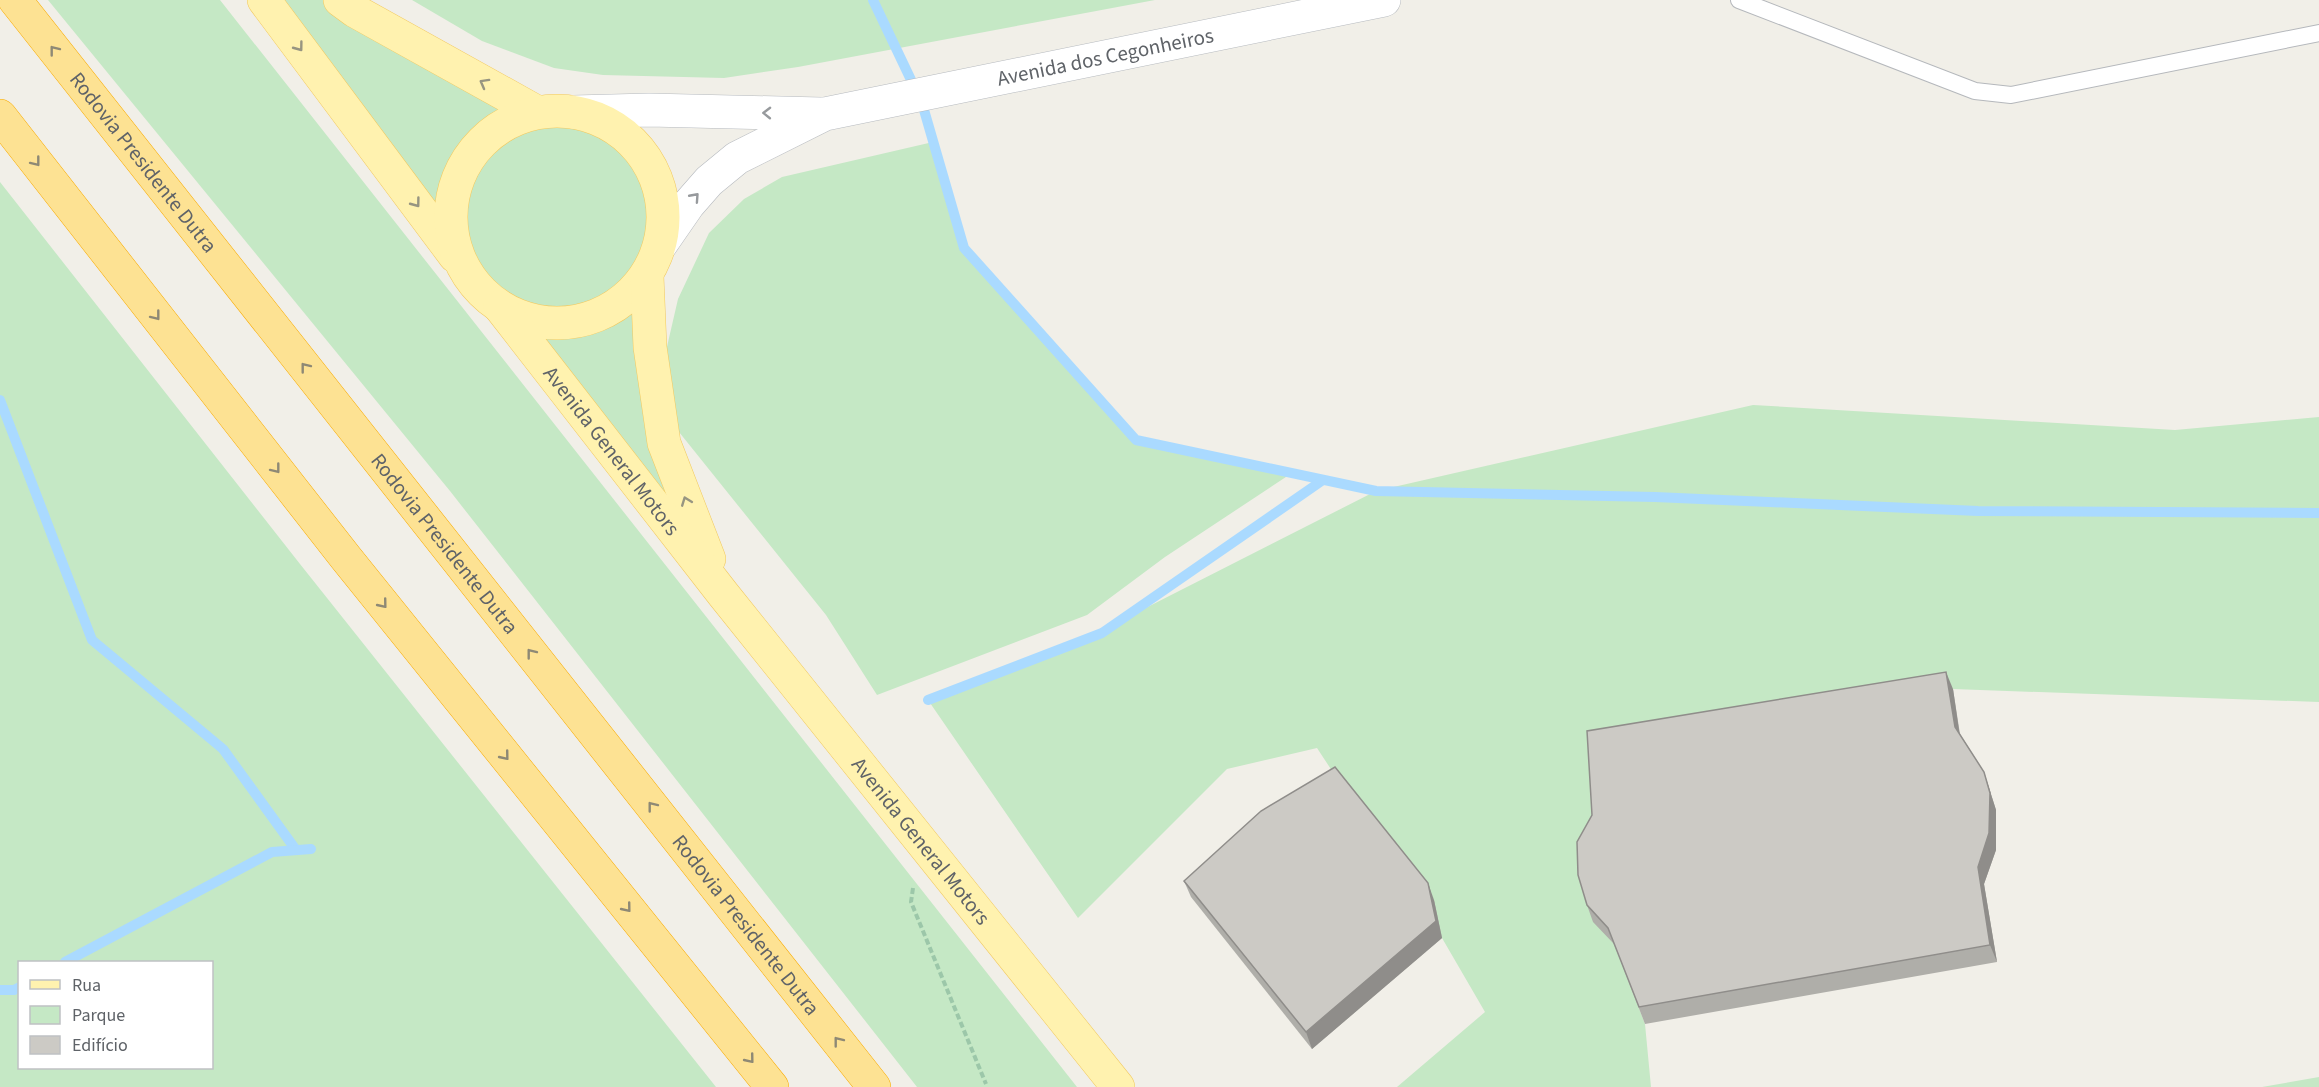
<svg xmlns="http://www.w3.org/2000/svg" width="2319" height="1087" font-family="'Source Sans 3',sans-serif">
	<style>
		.green { fill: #c5e8c5; fill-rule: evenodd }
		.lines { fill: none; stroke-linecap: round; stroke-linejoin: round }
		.stream { stroke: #aadaff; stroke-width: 10 }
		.lane-casing { stroke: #b5b8bc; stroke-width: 18 }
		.secondary-casing { stroke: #b6babf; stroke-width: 34 }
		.primary-casing { stroke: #f2c960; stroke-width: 34 }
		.highway-casing { stroke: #f9ab00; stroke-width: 34 }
		.path { stroke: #9cc7a9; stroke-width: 4; stroke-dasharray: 6 3; stroke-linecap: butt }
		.lane { stroke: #fff; stroke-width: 16 }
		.secondary { stroke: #fff; stroke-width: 33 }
		.primary { stroke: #fff2af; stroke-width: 33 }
		.highway { stroke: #fde293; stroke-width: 33 }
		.wall { fill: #afaea9 }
		.shaded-wall { fill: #8f8d8a }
		.building { fill: #cccac5; stroke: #8f8d8a; stroke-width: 1.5 }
		.oneway { stroke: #979581 }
		.oneway2 { stroke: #8e8975 }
		.oneway3 { stroke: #979a9d }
		.labels { text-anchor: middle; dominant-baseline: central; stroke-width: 6; stroke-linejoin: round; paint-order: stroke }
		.street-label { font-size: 21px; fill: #5f6368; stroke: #fff }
	</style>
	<rect width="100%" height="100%" fill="#f1efe8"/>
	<g class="green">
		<path d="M48,0H220L1077,1087H917L450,491Z"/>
		<path d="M264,0H340L539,111L574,112L607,123L635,144L655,174L664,209L661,244L647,276L650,347L723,594L500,307L480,291Z"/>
		<path d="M412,0H1155L798,67L724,78L603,75L554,68L482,41Z"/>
		<path d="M933,142L964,248L1136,440L1292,473L1165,557L1087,615L877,695L826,615L679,432L666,351L678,299L709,233L744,199L782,177Z"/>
		<path d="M0,182L300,564L716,1087H0ZM20,962H212V1068H20Z"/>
		<path d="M1753,405L2175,430L2319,417V702L1953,689L1614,944L1645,1024L1651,1087H1397L1485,1012L1442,938L1317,748L1227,769L1078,918L928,700L1120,621L1376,491Z"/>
		<path d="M2319,1077V1087H2262Z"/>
	</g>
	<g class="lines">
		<g class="stream">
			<path d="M873,0L922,103L964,248L1136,440L1376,491L1655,497L1978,511L2319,513"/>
			<path d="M0,400L92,640L223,749L296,850"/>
			<path d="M928,700L1102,633L1323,480"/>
			<path d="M65,962L272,852L311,849"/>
			<path d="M0,990H14L20,987"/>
		</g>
		<g class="lane-casing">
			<path id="lane" d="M1739,0L1975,91L2011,95L2319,33"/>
		</g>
		<g class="secondary-casing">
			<g id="secondary">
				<path d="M574,112L649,110L821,114"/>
				<path id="s1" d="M661,244L688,205L709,181L737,158L825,114L1384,0"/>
			</g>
		</g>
		<g class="primary-casing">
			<g id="primary">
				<path d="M264,0L455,256"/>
				<path d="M340,0L355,11L535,111"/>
				<circle cx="557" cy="217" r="106"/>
				<path d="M647,276L650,347L664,443L709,559"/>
				<path id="s2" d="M500,307L723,594L1118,1087"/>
			</g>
		</g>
		<g class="highway-casing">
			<g id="highway">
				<path id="s3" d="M15,0L874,1087"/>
				<path d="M0,116L346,558L772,1087"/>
			</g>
		</g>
		<path class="path" d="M913,888L911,902L986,1084"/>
		<use href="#lane" class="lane"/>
		<use href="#secondary" class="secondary"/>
		<use href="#primary" class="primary"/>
		<use href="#highway" class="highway"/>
	</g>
	<g class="wall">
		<path d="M1953,689L1960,734L1984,772L1996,810V850L1984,884L1997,962L1645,1024L1614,944L1593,922L1587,905Z"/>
		<path d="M1184,881L1434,900L1442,938L1312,1049L1191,897Z"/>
	</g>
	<g class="shaded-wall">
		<path d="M1946,672L1953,689L1961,744L1955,727Z"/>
		<path d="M1984,772L1996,810V850L1984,884L1997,962L1990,945L1978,867Z"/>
		<path d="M1428,883L1434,900L1442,938L1312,1049L1306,1032Z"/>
	</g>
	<g class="building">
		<path d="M1946,672L1955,727L1984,772L1990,793L1989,833L1978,867L1990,945L1639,1007L1608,928L1587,905L1578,875L1577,842L1592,815L1587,731Z"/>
		<path d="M1335,767L1428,883L1436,921L1306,1032L1184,881L1261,811Z"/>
	</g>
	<defs><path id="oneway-chevron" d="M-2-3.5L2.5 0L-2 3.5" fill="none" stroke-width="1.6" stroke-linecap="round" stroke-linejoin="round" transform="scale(1.5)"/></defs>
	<g class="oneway">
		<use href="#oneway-chevron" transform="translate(299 47) rotate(53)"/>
		<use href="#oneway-chevron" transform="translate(484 83) rotate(-151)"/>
		<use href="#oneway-chevron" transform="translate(416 203) rotate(53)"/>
		<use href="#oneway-chevron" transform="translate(686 501) rotate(-111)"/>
	</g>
	<g class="oneway2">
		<use href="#oneway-chevron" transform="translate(54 50) rotate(-128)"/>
		<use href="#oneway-chevron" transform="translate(36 162) rotate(52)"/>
		<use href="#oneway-chevron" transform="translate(156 316) rotate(52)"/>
		<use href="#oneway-chevron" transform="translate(305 367) rotate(-128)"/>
		<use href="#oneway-chevron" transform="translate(276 469) rotate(52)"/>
		<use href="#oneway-chevron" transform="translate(383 604) rotate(51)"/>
		<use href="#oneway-chevron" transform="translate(531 653) rotate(-128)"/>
		<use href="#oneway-chevron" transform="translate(505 756) rotate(51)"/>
		<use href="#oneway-chevron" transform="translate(652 806) rotate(-128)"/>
		<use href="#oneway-chevron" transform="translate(627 908) rotate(51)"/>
		<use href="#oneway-chevron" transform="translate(838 1041) rotate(-128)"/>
		<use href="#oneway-chevron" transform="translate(750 1059) rotate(51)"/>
	</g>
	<g class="oneway3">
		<use href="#oneway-chevron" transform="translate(767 113) rotate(-179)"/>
		<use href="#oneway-chevron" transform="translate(695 197) rotate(-48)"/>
	</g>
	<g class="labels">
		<g class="street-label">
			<text stroke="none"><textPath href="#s1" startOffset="500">Avenida dos Cegonheiros</textPath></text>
			<text stroke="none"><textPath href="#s3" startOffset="207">Rodovia Presidente Dutra</textPath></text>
			<text stroke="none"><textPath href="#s2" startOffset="182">Avenida General Motors</textPath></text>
			<text stroke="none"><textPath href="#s3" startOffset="693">Rodovia Presidente Dutra</textPath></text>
			<text stroke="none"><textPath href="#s2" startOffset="680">Avenida General Motors</textPath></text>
			<text stroke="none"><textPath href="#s3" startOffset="1179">Rodovia Presidente Dutra</textPath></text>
		</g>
	</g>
	<rect x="18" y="961" width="195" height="108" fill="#ffffff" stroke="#bfc1c3" stroke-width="1.5"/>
	<rect x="30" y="980" width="30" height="9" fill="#fff2af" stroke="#bfc1c3" stroke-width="1.5"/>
	<text x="72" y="991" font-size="18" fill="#5f6368">Rua</text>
	<rect x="30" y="1006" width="30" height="18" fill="#c5e8c5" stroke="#bfc1c3" stroke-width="1.5"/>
	<text x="72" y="1021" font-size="18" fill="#5f6368">Parque</text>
	<rect x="30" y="1036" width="30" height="18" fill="#cccac5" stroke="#bfc1c3" stroke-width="1.5"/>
	<text x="72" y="1051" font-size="18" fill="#5f6368">Edifício</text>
</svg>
